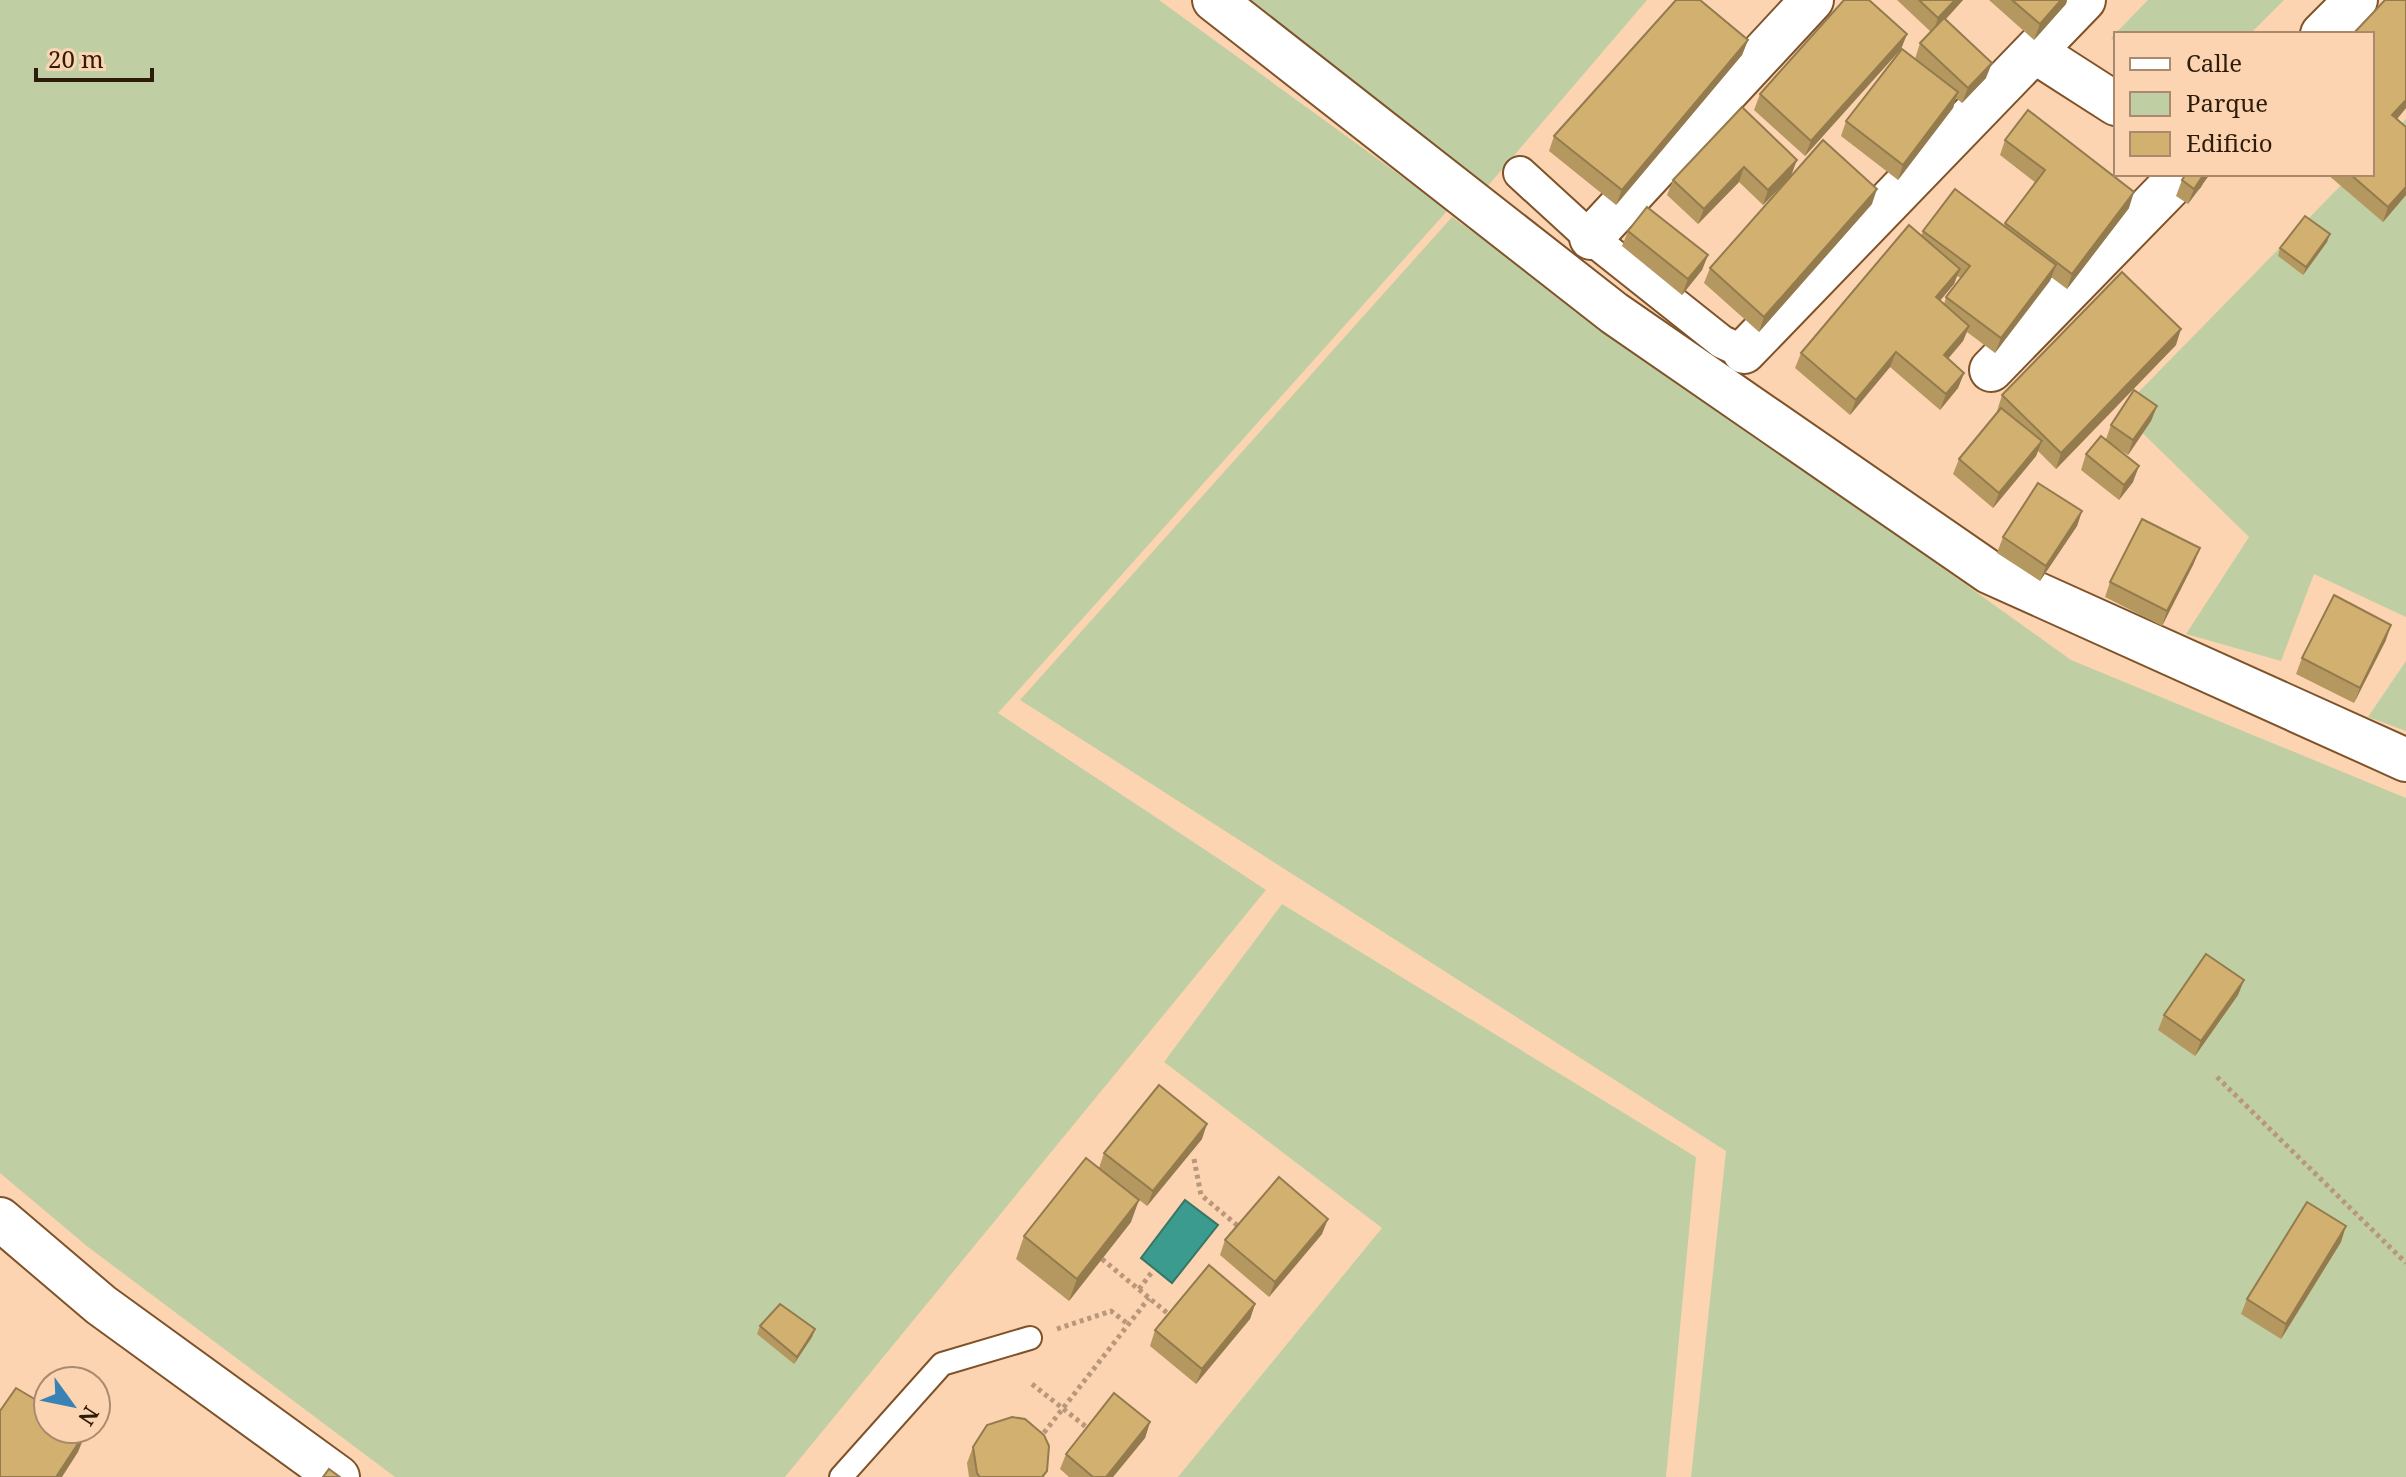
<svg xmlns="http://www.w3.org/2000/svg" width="2406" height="1477" font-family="'Noto Serif',serif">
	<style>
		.green { fill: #c0cfa3 }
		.water { fill: #3b9b8e; stroke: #377566; stroke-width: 2 }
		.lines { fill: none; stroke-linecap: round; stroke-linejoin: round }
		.service-casing { stroke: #7f5329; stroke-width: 26 }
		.pedestrian-casing { stroke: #7f5329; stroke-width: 36 }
		.minor-casing { stroke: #7f5329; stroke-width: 46 }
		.path { stroke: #b8977a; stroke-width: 5; stroke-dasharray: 4 4; stroke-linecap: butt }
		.service { stroke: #fff; stroke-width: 22 }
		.pedestrian { stroke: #fff; stroke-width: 32 }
		.minor { stroke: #fff; stroke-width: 42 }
		.wall { fill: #b59760; fill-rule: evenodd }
		.shaded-wall { fill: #937b4e }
		.building { fill: #d2b070; stroke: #937b4e; stroke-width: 2 }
	</style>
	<rect width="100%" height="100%" fill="#fdd4b1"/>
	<g class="green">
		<path d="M0,0H1159L1448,210L998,713L1266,890L785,1477H395L88,1247L0,1173Z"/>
		<path d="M1227,0H1647L1481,194Z"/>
		<path d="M2148,0H2284L2250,34H2116V43L2111,38Z"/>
		<path d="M2406,119V617L2314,574L2281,661L2186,634L2249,537L2120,411L2352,174H2372V153Z"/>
		<path d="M1452,217L2071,660L2406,798V1477H1691L1726,1151L1020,700Z"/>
		<path d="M2406,661V731L2368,717Z"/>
		<path d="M1282,904L1696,1157L1666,1477H1178L1382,1228L1164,1062Z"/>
	</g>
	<path class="water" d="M1185,1200L1218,1225L1172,1283L1141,1258Z"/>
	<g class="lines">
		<g class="service-casing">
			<path id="service" d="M841,1477L942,1364L1030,1338"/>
		</g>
		<g class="pedestrian-casing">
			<path id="pedestrian" d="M1520,173L1591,238L1722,342L1744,352"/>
		</g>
		<g class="minor-casing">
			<g id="minor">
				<path d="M1214,0L1614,313L1989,572L2406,760"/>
				<path d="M2322,34L2356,0"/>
				<path d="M2035,52L2116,104"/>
				<path d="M1591,238L1812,0"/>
				<path d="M1744,352L2084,0"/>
				<path d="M1991,370L2182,174"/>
				<path d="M0,1219L101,1305L338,1477"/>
			</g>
		</g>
		<g class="path">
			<path d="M2217,1077L2406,1263"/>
			<path d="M1194,1159L1201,1195L1238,1226"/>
			<path d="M1102,1259L1172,1317"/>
			<path d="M1139,1289L1152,1272"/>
			<path d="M1057,1329L1111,1311L1128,1324"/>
			<path d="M1032,1384L1090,1430"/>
			<path d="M1039,1439L1149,1298"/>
		</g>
		<use href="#service" class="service"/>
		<use href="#pedestrian" class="pedestrian"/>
		<use href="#minor" class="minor"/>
	</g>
	<g class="wall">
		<path d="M1897,0H1963L1945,20L1986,78L1962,103L1956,98L1953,108L1898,180L1841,136L1846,121L1915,59L1920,43L1931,32Z"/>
		<path d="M1989,0H2067L2066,4L2034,40Z"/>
		<path d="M1907,34L1901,49L1805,156L1754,110L1760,94Z"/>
		<path d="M2372,34L2406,108L2397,119L2406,127V195L2383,222L2327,174H2372Z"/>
		<path d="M1748,40L1742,55L1616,205L1549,151L1554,136Z"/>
		<path d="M1742,107L1791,176L1763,205L1739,182L1698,224L1667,195L1673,180Z"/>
		<path d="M2005,140L2129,208L2067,289L2051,277L1995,353L1967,332L1963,341L1948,359L1964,373L1958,388L1940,410L1890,367L1850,415L1795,368L1801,353L1921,236L1923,231L2004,226L2005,223L2036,183L2000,155ZM1957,276L1961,278L1946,297L1944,304L1940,301L1954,284Z"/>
		<path d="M2210,174L2188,204L2176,196L2182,180Z"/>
		<path d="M1872,204L1759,332L1704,283L1710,268Z"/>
		<path d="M1628,231L1708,255L1702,270L1682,295L1622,246Z"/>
		<path d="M2330,234L2327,242L2303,275L2278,256L2280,248Z"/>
		<path d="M2176,345L2056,469L2038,451L2036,456L1993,508L1953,474L1959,459L1998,412L1997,411L2002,395Z"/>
		<path d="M2157,406L2151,421L2128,455L2111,444L2133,482L2119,500L2081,470L2086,454L2106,439L2111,425Z"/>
		<path d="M2082,511L2077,526L2040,581L1997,553L2003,537Z"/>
		<path d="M2194,563L2162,626L2105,597L2110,582Z"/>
		<path d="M2386,640L2354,703L2296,674L2302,658Z"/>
		<path d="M2244,980L2238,995L2195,1056L2158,1030L2164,1015Z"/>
		<path d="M1202,1139L1147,1206L1099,1168L1104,1153Z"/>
		<path d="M1131,1222L1069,1301L1016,1259L1024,1236Z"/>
		<path d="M1322,1234L1269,1297L1220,1255L1225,1240Z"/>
		<path d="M2341,1242L2281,1339L2241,1314L2247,1299Z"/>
		<path d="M1255,1304L1250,1319L1196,1384L1150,1346L1155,1330Z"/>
		<path d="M760,1326L815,1329L812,1337L794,1364L757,1334Z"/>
		<path d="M1150,1422L1145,1438L1113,1477H1069L1060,1469L1066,1454Z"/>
		<path d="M973,1447L1047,1471L1044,1477H969L967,1463Z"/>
	</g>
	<g class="shaded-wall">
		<path d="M1955,0H1963L1933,33L1938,18Z"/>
		<path d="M2061,0H2067L2066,4L2034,40L2040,24Z"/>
		<path d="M1907,34L1901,49L1805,156L1811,141Z"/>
		<path d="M1748,40L1742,55L1616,205L1622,190Z"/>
		<path d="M1992,63L1986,78L1962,103L1968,88Z"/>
		<path d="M1958,92L1953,108L1898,180L1903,165Z"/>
		<path d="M2406,100V108L2387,131L2392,115Z"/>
		<path d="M1797,160L1791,176L1763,205L1768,190Z"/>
		<path d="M1744,167L1739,182L1698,224L1704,209Z"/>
		<path d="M2204,174H2210L2188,204L2194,189Z"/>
		<path d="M2406,187V195L2383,222L2388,207Z"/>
		<path d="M1877,189L1872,204L1759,332L1764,317Z"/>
		<path d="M2134,192L2129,208L2067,289L2072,274Z"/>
		<path d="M2330,234L2327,242L2303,275L2306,267Z"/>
		<path d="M1708,255L1702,270L1682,295L1688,279Z"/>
		<path d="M2056,265L2050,281L1995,353L2001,338Z"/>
		<path d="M1960,269L1954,284L1930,312L1936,297Z"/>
		<path d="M1969,326L1963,341L1938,370L1944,355Z"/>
		<path d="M2181,329L2176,345L2056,469L2061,453Z"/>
		<path d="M1896,352L1890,367L1850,415L1856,400Z"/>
		<path d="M1964,373L1958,388L1940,410L1946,394Z"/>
		<path d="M2157,406L2151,421L2128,455L2133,440Z"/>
		<path d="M2042,441L2036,456L1993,508L1999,493Z"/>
		<path d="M2139,466L2133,482L2119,500L2124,485Z"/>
		<path d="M2082,511L2077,526L2040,581L2046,566Z"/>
		<path d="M2200,548L2194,563L2162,626L2167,611Z"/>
		<path d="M2391,625L2386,640L2354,703L2360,688Z"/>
		<path d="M2244,980L2238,995L2195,1056L2201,1041Z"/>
		<path d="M1207,1124L1202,1139L1147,1206L1153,1191Z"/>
		<path d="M1139,1200L1131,1222L1069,1301L1077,1279Z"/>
		<path d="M1328,1219L1322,1234L1269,1297L1275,1282Z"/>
		<path d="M2346,1226L2341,1242L2281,1339L2286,1324Z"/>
		<path d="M1255,1304L1250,1319L1196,1384L1202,1369Z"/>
		<path d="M815,1329L812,1337L794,1364L797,1357Z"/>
		<path d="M1150,1422L1145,1438L1113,1477H1106Z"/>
		<path d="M87,1430L78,1452L62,1477H56Z"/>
	</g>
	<g class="building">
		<path d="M1676,0H1700L1748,40L1622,190L1554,136Z"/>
		<path d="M1844,0H1869L1907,34L1811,141L1760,94Z"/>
		<path d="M1919,0H1955L1938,18Z"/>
		<path d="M2012,0H2061L2040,24Z"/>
		<path d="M2385,0H2406V100L2392,115L2406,127V187L2388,207L2350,174H2372V34H2353Z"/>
		<path d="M1944,18L1992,63L1968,88L1920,43Z"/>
		<path d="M1902,49L1958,92L1903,165L1846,121Z"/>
		<path d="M1742,107L1797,160L1768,190L1744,167L1704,209L1673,180Z"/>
		<path d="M2028,110L2134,192L2072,274L2005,223L2045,170L2005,140Z"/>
		<path d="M1823,140L1877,189L1764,317L1710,268Z"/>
		<path d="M2186,174H2204L2194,189L2182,180Z"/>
		<path d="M1955,189L2056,265L2001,338L1946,297L1970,266L1923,231Z"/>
		<path d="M1647,207L1708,255L1688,279L1628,231Z"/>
		<path d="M2305,216L2330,234L2306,267L2280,248Z"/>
		<path d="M1909,225L1960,269L1936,297L1969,326L1944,355L1964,373L1946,394L1896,352L1856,400L1801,353Z"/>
		<path d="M2122,272L2181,329L2061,453L2002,395Z"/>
		<path d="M2134,390L2157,406L2133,440L2111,425Z"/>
		<path d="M2001,408L2042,441L1999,493L1959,459Z"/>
		<path d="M2101,436L2139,466L2124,485L2086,454Z"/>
		<path d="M2038,483L2082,511L2046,566L2003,537Z"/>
		<path d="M2142,519L2200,548L2167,611L2110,582Z"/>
		<path d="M2334,595L2391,625L2360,688L2302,658Z"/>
		<path d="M2206,954L2244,980L2201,1041L2164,1015Z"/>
		<path d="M1159,1085L1207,1124L1153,1191L1104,1153Z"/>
		<path d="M1086,1158L1139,1200L1077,1279L1024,1236Z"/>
		<path d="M1279,1177L1328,1219L1275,1282L1225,1240Z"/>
		<path d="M2307,1202L2346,1226L2286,1324L2247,1299Z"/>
		<path d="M1209,1265L1255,1304L1202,1369L1155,1330Z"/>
		<path d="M780,1304L815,1329L797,1357L760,1326Z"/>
		<path d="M16,1388L48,1407V1429L87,1430L56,1477H0V1411Z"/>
		<path d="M1114,1393L1150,1422L1106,1477H1093L1066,1454Z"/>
		<path d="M1012,1417L1025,1419L1044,1435L1049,1446L1047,1471L1042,1477H980L977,1473L973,1447L987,1425Z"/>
		<path d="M329,1469L340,1477H323Z"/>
	</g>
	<rect x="2114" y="32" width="260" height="144" fill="#fdd4b1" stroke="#aa8a6e" stroke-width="2"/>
	<rect x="2130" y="58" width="40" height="12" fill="#ffffff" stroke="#aa8a6e" stroke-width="2"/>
	<text x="2186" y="72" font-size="24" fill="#2e1c0a">Calle</text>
	<rect x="2130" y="92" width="40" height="24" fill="#c0cfa3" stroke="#aa8a6e" stroke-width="2"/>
	<text x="2186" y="112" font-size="24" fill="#2e1c0a">Parque</text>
	<rect x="2130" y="132" width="40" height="24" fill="#d2b070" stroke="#aa8a6e" stroke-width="2"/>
	<text x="2186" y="152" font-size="24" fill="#2e1c0a">Edificio</text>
	<g transform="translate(72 1405) rotate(123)"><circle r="38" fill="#fdd4b1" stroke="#aa8a6e" stroke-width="2"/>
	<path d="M0-6L14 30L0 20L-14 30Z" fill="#3982b6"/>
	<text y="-12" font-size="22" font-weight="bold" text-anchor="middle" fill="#2e1c0a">N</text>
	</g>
	<path d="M36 68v12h116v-12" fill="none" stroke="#2e1c0a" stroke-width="4"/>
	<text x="48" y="68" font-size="24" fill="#2e1c0a" stroke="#fdd4b1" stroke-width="6" paint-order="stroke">20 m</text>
</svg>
